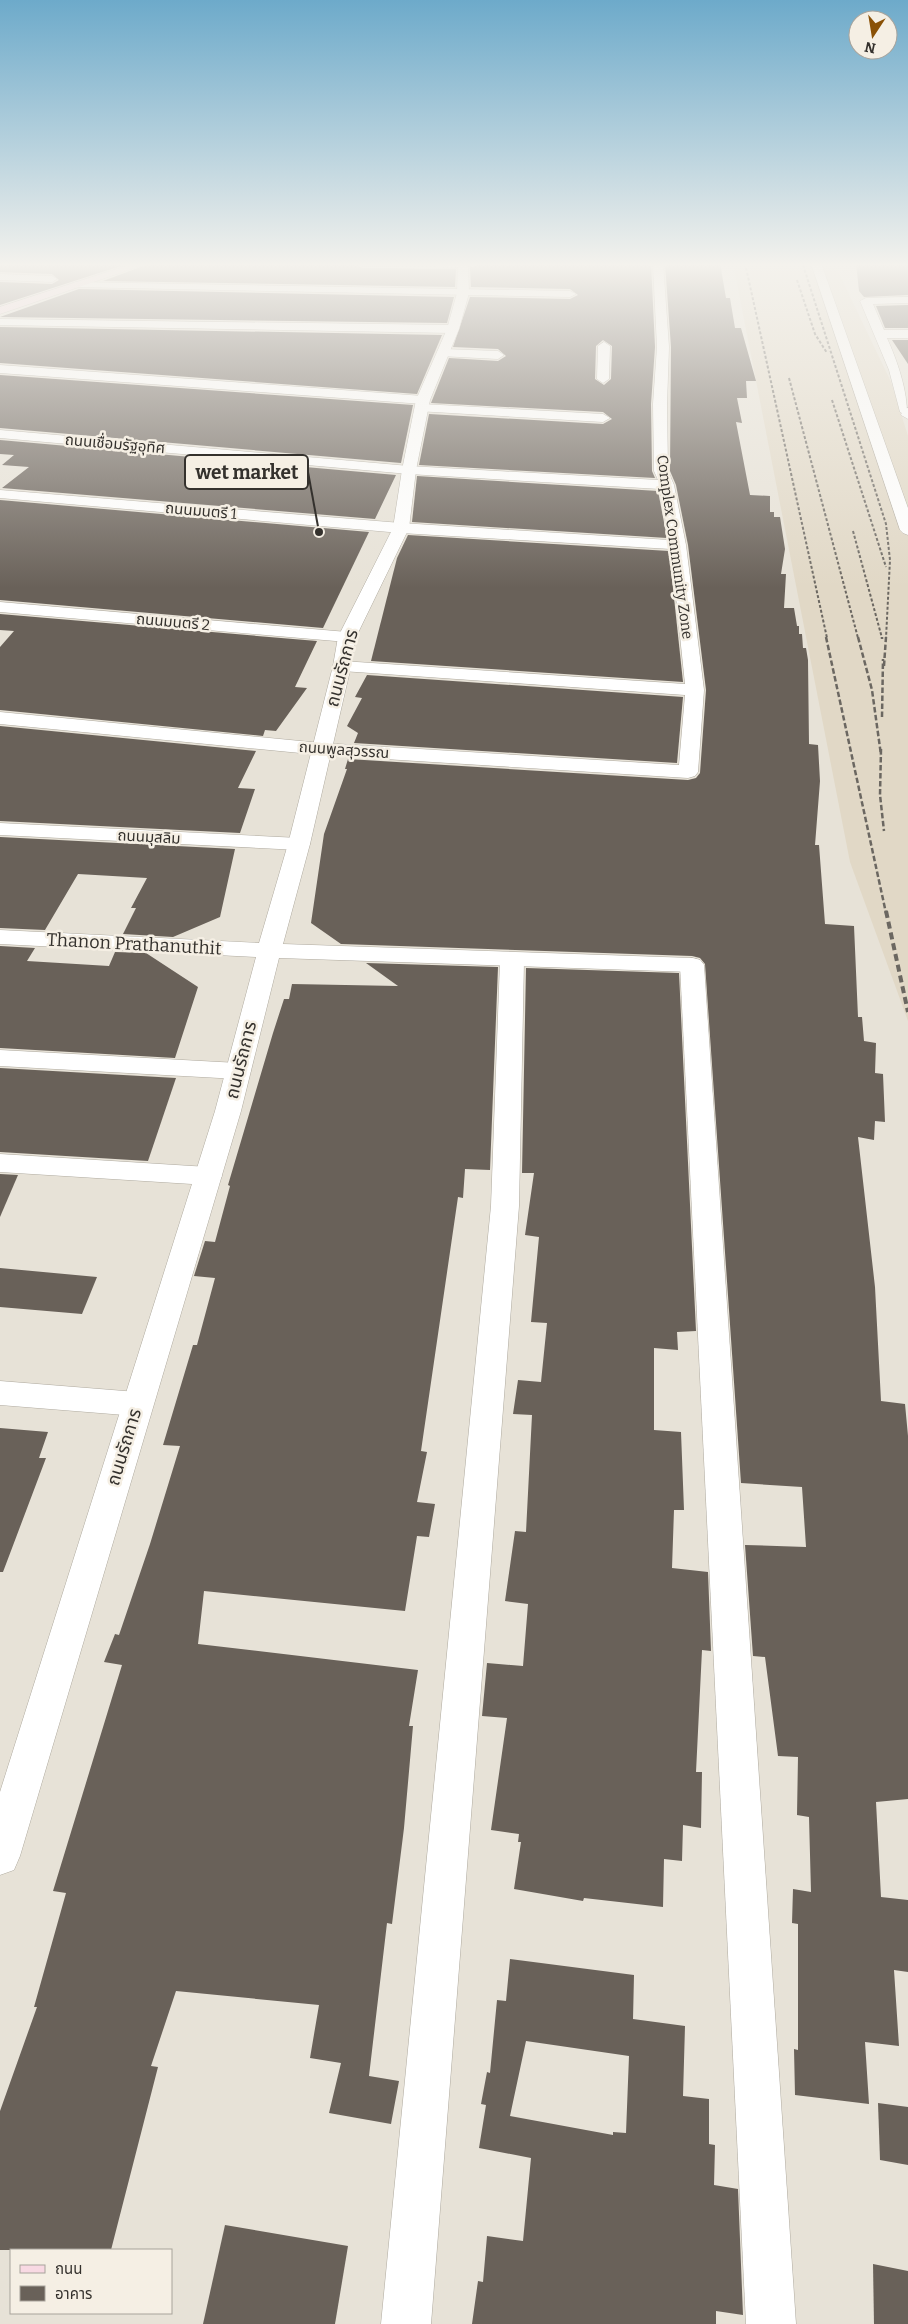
<svg xmlns="http://www.w3.org/2000/svg" width="908" height="2324" font-family="Bitter,'Noto Sans Thai',serif">
	<style>
		.built { fill: #e1d8c6 }
		.building { fill: #696159; fill-rule: evenodd }
		.lines { fill: none; stroke-linecap: round; stroke-linejoin: round }
		.minor-casing { stroke: #afaa9f; stroke-width: 1 }
		.tertiary-casing { stroke: #afaa9f; stroke-width: 1 }
		.secondary-casing { stroke: #afaa9f; stroke-width: 1 }
		.minor { fill: #fff; fill-rule: evenodd }
		.tertiary { fill: #fff; fill-rule: evenodd }
		.secondary { fill: #f8d9e3; fill-rule: evenodd }
		.rail-far2 { stroke: #6b6761; stroke-width: 2; stroke-dasharray: 3 2; stroke-linecap: butt }
		.rail-far1 { stroke: #6b6761; stroke-width: 2.5; stroke-dasharray: 5.5 2.5; stroke-linecap: butt }
		.rail { stroke: #6b6761; stroke-width: 4; stroke-dasharray: 7 4; stroke-linecap: butt }
		.labels { text-anchor: middle; dominant-baseline: central; stroke-width: 5; stroke-linejoin: round; paint-order: stroke }
		.far-street-label { font-size: 15px; fill: #34312d; stroke: #f5efe4 }
		.street-label { font-size: 18px; fill: #34312d; stroke: #f5efe4 }
		.leader { fill: none; stroke: #34312d; stroke-width: 2 }
		.callout-dot { fill: #34312d; stroke: #f5efe4; stroke-width: 2 }
		.callout { fill: #f5efe4; stroke: #34312d; stroke-width: 2 }
		.callout-label { font-size: 19px; text-anchor: middle; font-weight: bold; fill: #34312d }
	</style>
	<rect width="100%" height="100%" fill="#e7e2d7"/>
	<path class="built" d="M733,263H834L891,382L908,436V1021L850,862Z"/>
	<g class="building">
		<path d="M0,263H130L0,305V282L52,284L59,280L52,274L0,272Z"/>
		<path d="M151,263H355L362,268L456,269L455,287L103,281Z"/>
		<path d="M479,263H651L655,347L651,404L652,471L655,478L419,465L429,414L603,424L612,419L603,412L431,403L449,358L498,361L506,356L498,349L453,347L470,297L570,299L578,295L570,289L471,287L470,267H474ZM603,340L612,346L611,379L604,385L595,379L596,346Z"/>
		<path d="M665,263H720L726,298H730L735,328H741L756,381H746L747,398H737L742,423L736,422L750,495L770,496V512H774V517H780L785,549L781,574H786L784,608H794L797,626H799V634H802L803,648H806L808,660L809,744L818,745L820,781L815,845H819L825,924L854,926L858,1017H862L864,1041L876,1043L875,1073L883,1074L885,1122L875,1121L874,1140L858,1137L875,1287L881,1401L905,1404L908,1436V1799L876,1802L881,1897L908,1900V1972L894,1970L899,2046L865,2042L869,2104L795,2095L794,2049L798,2050V1924L792,1923L793,1889L811,1892L809,1817L797,1815L798,1757L778,1756L765,1657L753,1656L745,1545L806,1547L802,1487L741,1483L705,964L700,958L692,956L341,944L311,923L324,834L347,769H345L348,759L688,780L696,778L700,773L706,690L688,545L676,485L670,471L671,347Z"/>
		<path d="M856,263H908V295L864,297L859,291Z"/>
		<path d="M79,289L454,297L447,323L0,317Z"/>
		<path d="M908,305V328H885L876,306Z"/>
		<path d="M0,327L442,335L417,394L0,363Z"/>
		<path d="M892,340H908V364Z"/>
		<path d="M0,375L413,405L401,463L0,428Z"/>
		<path d="M0,440L396,475L375,519L2,488L29,467L2,465L14,455L0,454Z"/>
		<path d="M417,476L658,491L667,538L412,522Z"/>
		<path d="M0,500L369,532L323,628L0,600Z"/>
		<path d="M408,535L669,551L683,682L371,661L397,558Z"/>
		<path d="M0,614L317,641L295,687L307,688L276,731L265,730L263,736L0,710V647L14,631L0,630Z"/>
		<path d="M367,675L683,697L677,763L354,743L358,733L347,726L362,698L355,697Z"/>
		<path d="M0,726L256,751L238,788L255,789L240,833L0,821Z"/>
		<path d="M0,837L235,849L220,917L173,937L123,934L136,908H131L147,878L78,874L45,930L0,928Z"/>
		<path d="M0,946L35,948L27,961L109,966L115,952L146,953L198,987L175,1058L0,1048Z"/>
		<path d="M366,963L498,967L490,1170L465,1169L463,1198L458,1197L421,1451L427,1452L417,1502L435,1504L429,1537L417,1536L405,1611L204,1591L198,1644L418,1670L409,1726H413L404,1828L392,1924L387,1923L369,2076L399,2081L391,2124L329,2113L341,2063L310,2058L319,2005L176,1991L151,2066L158,2067L111,2250H0V2111L37,2007H34L66,1893L53,1891L122,1665L104,1662L115,1634L119,1635L150,1544L180,1446L163,1445L193,1345H197L215,1278L194,1276L205,1241L215,1242L230,1186L228,1185L273,1033L284,999H289L292,984L398,986Z"/>
		<path d="M526,968L679,973L696,1331L677,1332L678,1350L654,1348V1430L681,1432L684,1510H674L672,1568L708,1572L711,1651L702,1650L696,1772H702L701,1828L683,1825L682,1861L664,1859L663,1907L584,1898L583,1901L514,1889L521,1842H518L519,1834L491,1830L507,1718L482,1716L487,1663L523,1666L528,1604L505,1601L515,1531L526,1532L532,1415L513,1414L518,1380L541,1382L547,1323L531,1322L539,1237L525,1235L534,1173H522Z"/>
		<path d="M0,1068L176,1078L148,1161L0,1152Z"/>
		<path d="M0,1174L18,1175L0,1217Z"/>
		<path d="M0,1268L97,1277L82,1314L0,1307Z"/>
		<path d="M0,1428L48,1432L39,1458H46L3,1572H0Z"/>
		<path d="M510,1959L634,1975L633,2019L685,2026L683,2096L709,2099V2144L715,2145L714,2185L738,2189L743,2315L716,2311V2324H472L478,2281L483,2282L487,2236L523,2241L531,2158L479,2148L486,2105L481,2104L487,2072L490,2073L497,2000L506,2001ZM526,2041L629,2056L626,2133L613,2132V2135L510,2116Z"/>
		<path d="M878,2103L908,2107V2165L880,2160Z"/>
		<path d="M225,2225L348,2246L335,2324H203Z"/>
		<path d="M873,2264L908,2271V2324H874Z"/>
	</g>
	<g class="lines">
		<g class="minor-casing">
			<g id="minor">
				<path d="M357,263H466L467,264L462,267L362,266Z"/>
				<path d="M653,263H663L669,347L667,404L668,471L674,485L686,545L704,690L698,772L695,776L688,778L321,755L0,724V712L321,743L679,765L685,695L342,671L336,670L333,666L336,662L342,661L685,684L671,549L401,533L0,498V490L401,523L669,540L660,489L409,474L0,438V430L409,466L658,480L654,471L653,404L657,347Z"/>
				<path d="M811,263H821L908,508V535L903,533L900,530Z"/>
				<path d="M0,274L52,276L57,279L52,282L0,280Z"/>
				<path d="M77,282L570,291L576,294L570,297L73,287V283Z"/>
				<path d="M908,297V303L873,304L884,330H908V338H887C897,360 908,391 907,416L900,412L889,370L860,301L866,298Z"/>
				<path d="M0,319L453,325L459,329L453,333L0,325Z"/>
				<path d="M604,342L610,346L609,379L603,383L597,379L598,346Z"/>
				<path d="M444,349L498,351L504,355L498,359L440,356L438,353L440,350Z"/>
				<path d="M0,365L423,396L430,400L423,404L0,373Z"/>
				<path d="M422,404L603,414L610,418L603,422L417,411L415,408Z"/>
				<path d="M0,602L347,632L353,633L356,637L353,641L347,642L0,612Z"/>
				<path d="M0,823L299,838L307,839L310,844L307,849L299,850L0,835Z"/>
				<path d="M512,954L520,956L524,961L519,1206L431,2324H381L491,1206L500,961L504,956Z"/>
				<path d="M692,958L700,960L704,965L796,2324H746L680,965L684,960Z"/>
				<path d="M0,1050L238,1063L247,1066L251,1071L247,1076L238,1079L0,1066Z"/>
				<path d="M0,1154L208,1167L218,1170L222,1176L218,1182L208,1185L0,1172Z"/>
				<path d="M0,1381L137,1392L148,1395L153,1404L148,1413L137,1416L0,1405Z"/>
			</g>
		</g>
		<g class="tertiary-casing">
			<g id="tertiary">
				<path d="M458,263H468L469,293L459,329L430,400L416,470L409,528L356,637L351,666L310,844L283,944L692,958L700,960L704,965L700,970L692,972L279,958L241,1111L20,1856L14,1870L0,1875V1792L215,1111L256,957L0,944V930L259,943L288,844L333,666L338,637L393,528L402,470L416,400L447,329L457,293Z"/>
				<path d="M908,408V419L901,415L903,409Z"/>
			</g>
		</g>
		<g class="secondary-casing">
			<path id="secondary" d="M135,263H149L0,314V307Z"/>
		</g>
		<use href="#minor" class="minor"/>
		<use href="#tertiary" class="tertiary"/>
		<use href="#secondary" class="secondary"/>
		<g class="rail-far2">
			<path d="M745,263L827,638"/>
			<path d="M803,265L886,524L890,560L886,638"/>
			<path d="M797,280L815,334L827,353"/>
			<path d="M789,378L858,638"/>
			<path d="M832,400L886,567"/>
			<path d="M853,531L882,638"/>
		</g>
		<g class="rail-far1">
			<path d="M826,637L886,913"/>
			<path d="M858,637L872,690L881,755"/>
			<path d="M882,637V639"/>
			<path d="M884,666L886,637"/>
			<path d="M882,717L883,659"/>
			<path d="M881,749L880,795L884,831"/>
		</g>
		<path class="rail" d="M886,911L908,1012"/>
	</g>
	<linearGradient id="sky" x2="0" y2="1"><stop stop-color="#6daaca"/><stop offset="0.45" stop-color="#f4f2ed"/><stop offset="1" stop-color="#f4f2ed" stop-opacity="0"/></linearGradient>
	<rect width="908" height="588" fill="url(#sky)"/>
	<g class="labels">
		<g class="far-street-label">
			<text transform="translate(115 444) rotate(5)">ถนนเชื่อมรัฐอุทิศ</text>
			<text transform="translate(201 511) rotate(5)">ถนนมนตรี 1</text>
			<text transform="translate(675 547) rotate(82)">Complex Community Zone</text>
			<text transform="translate(173 622) rotate(5)">ถนนมนตรี 2</text>
			<text transform="translate(344 750) rotate(4)">ถนนพูลสุวรรณ</text>
			<text transform="translate(149 837) rotate(3)">ถนนมุสลิม</text>
		</g>
		<g class="street-label">
			<text transform="translate(342 668) rotate(-75)">ถนนรัถการ</text>
			<text transform="translate(134 944) rotate(3)">Thanon Prathanuthit</text>
			<text transform="translate(241 1060) rotate(-76)">ถนนรัถการ</text>
			<text transform="translate(124 1447) rotate(-73)">ถนนรัถการ</text>
		</g>
	</g>
	<path class="leader" d="M319 532L308 472"/>
	<circle class="callout-dot" cx="319" cy="532" r="5"/>
	<rect class="callout" x="185" y="455" width="123" height="34" rx="5"/>
	<g class="callout-label">
		<text x="247" y="479">wet market</text>
	</g>
	<rect x="10" y="2249" width="162" height="65" fill="#f5efe4" stroke="#a8a39b"/>
	<rect x="20" y="2265" width="25" height="8" fill="#f8d9e3" stroke="#a8a39b"/>
	<text x="55" y="2274" font-size="15" fill="#34312d">ถนน</text>
	<rect x="20" y="2286" width="25" height="15" fill="#696159" stroke="#a8a39b"/>
	<text x="55" y="2299" font-size="15" fill="#34312d">อาคาร</text>
	<g transform="translate(873 35) rotate(192)"><circle r="24" fill="#f5efe4" stroke="#a8a39b"/>
	<path d="M0-4L9 19L0 12L-9 19Z" fill="#8a5106"/>
	<text y="-8" font-size="14" font-weight="bold" text-anchor="middle" fill="#34312d">N</text>
	</g>
</svg>
